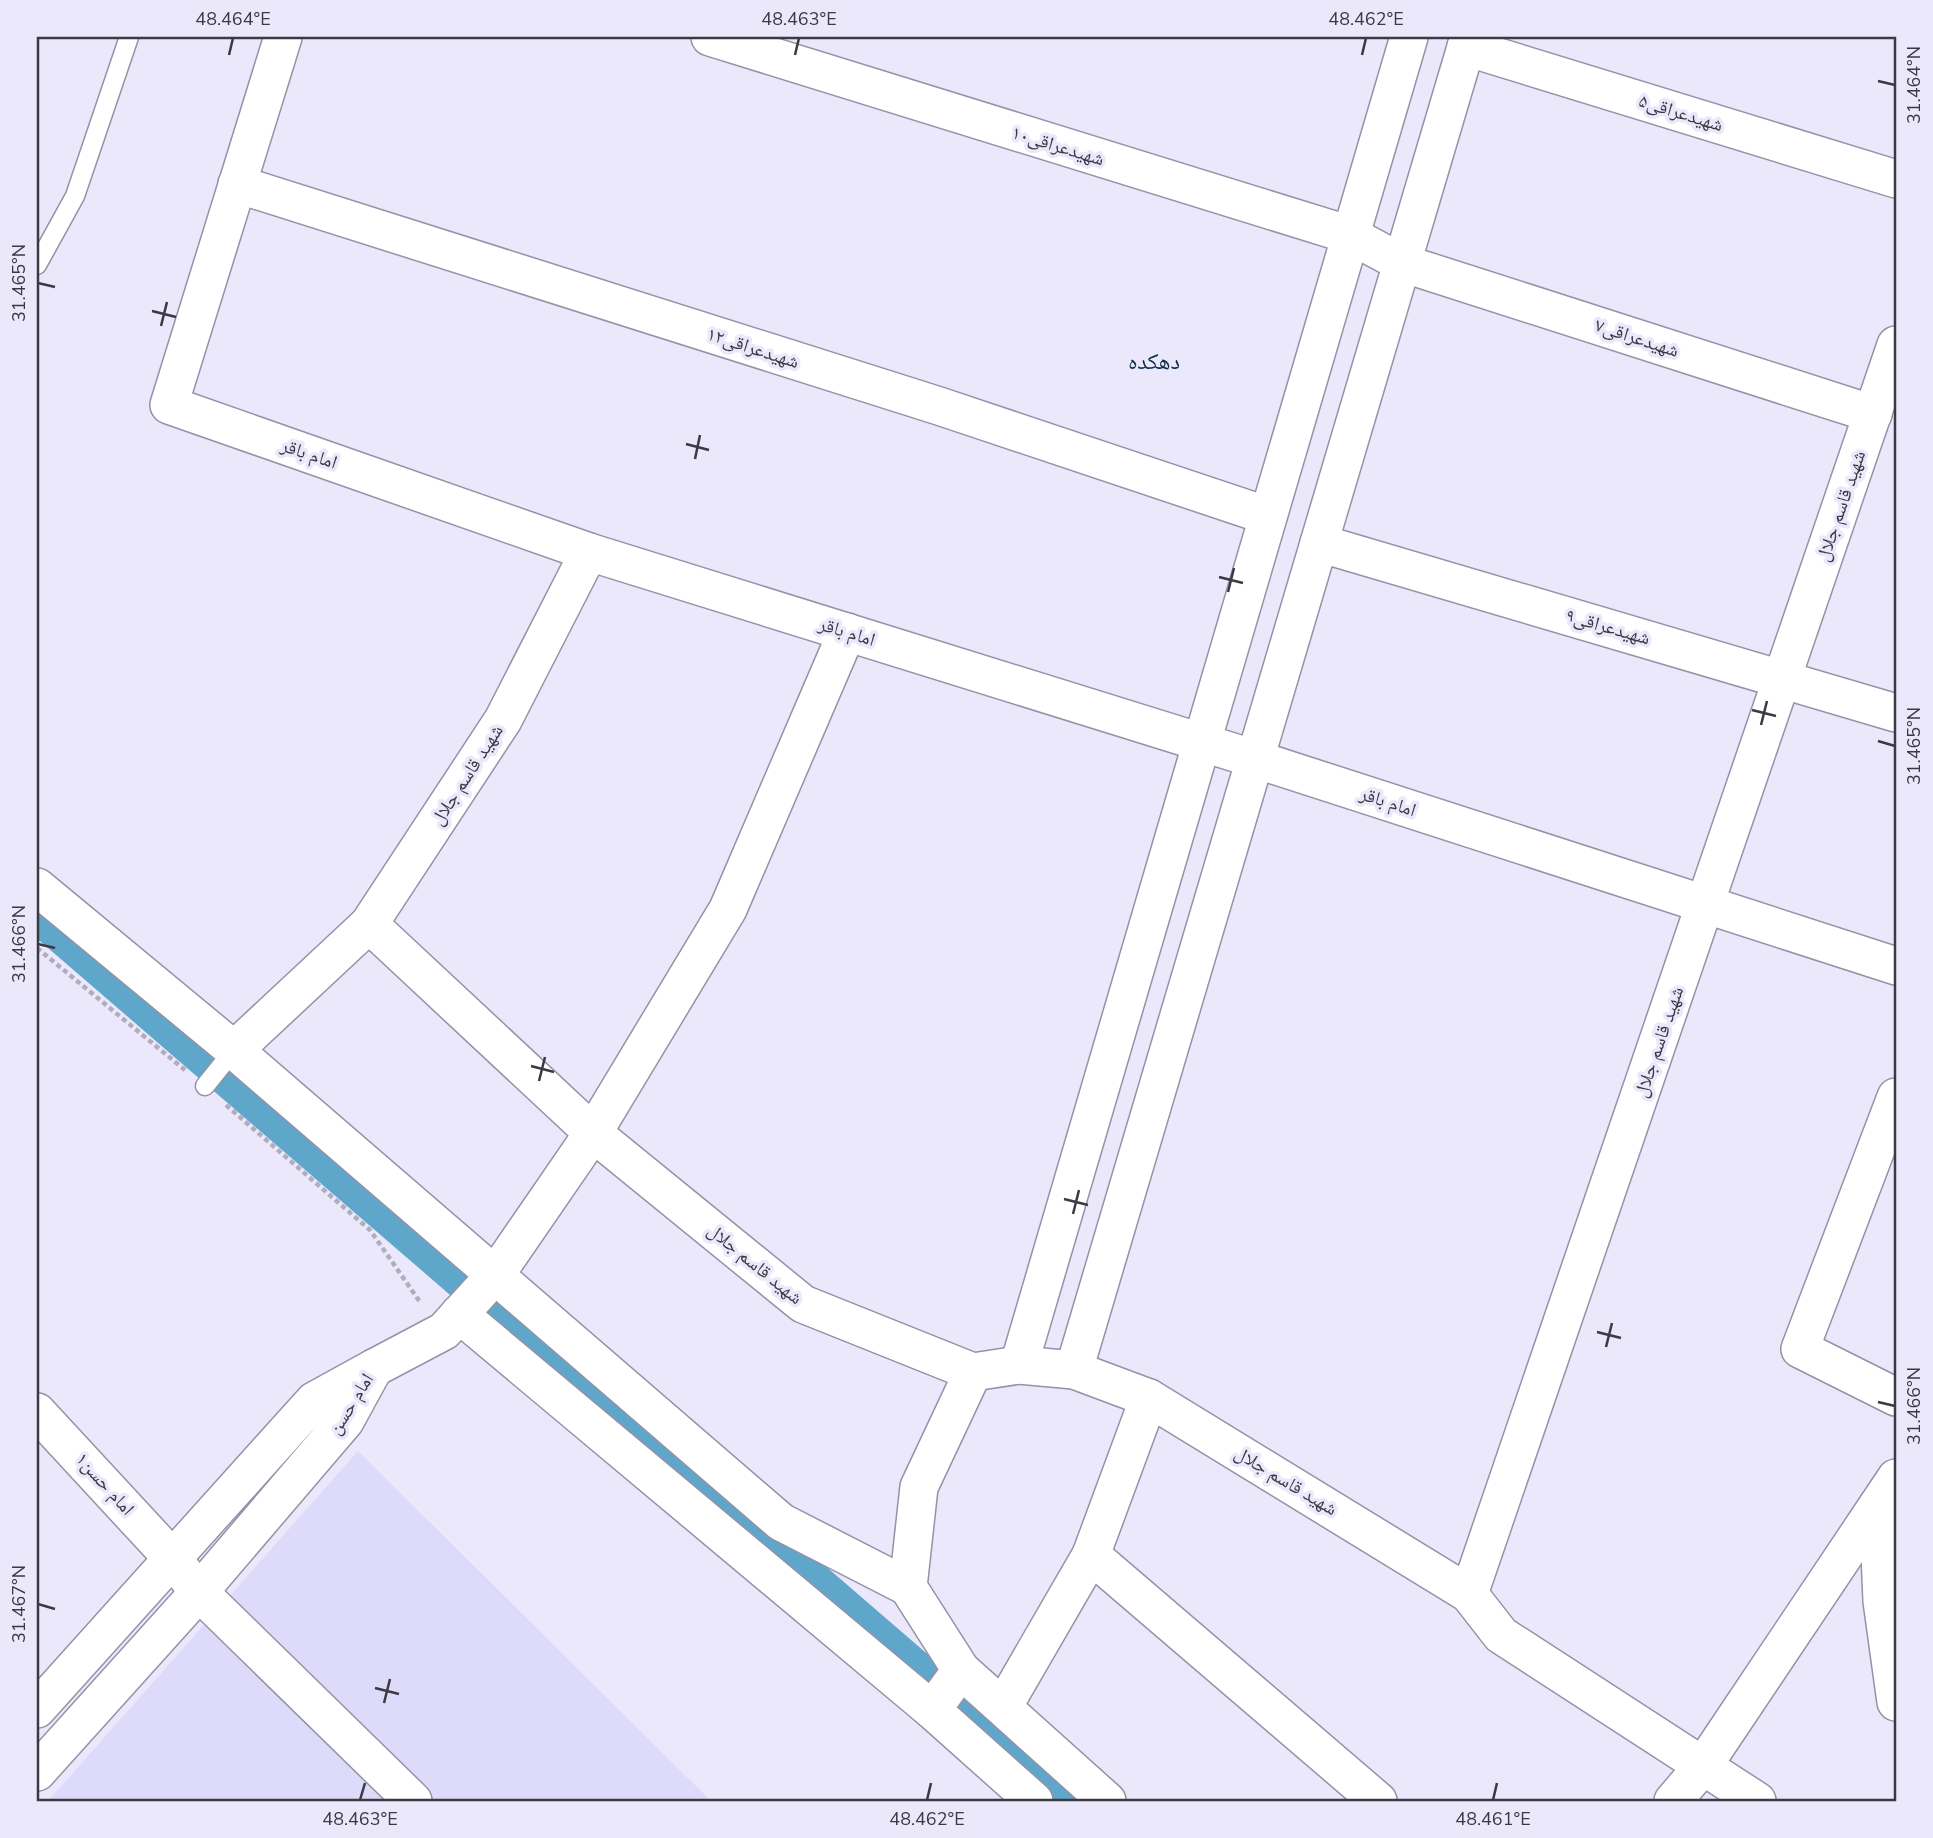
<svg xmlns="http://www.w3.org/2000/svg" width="1933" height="1838" font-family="'Nunito Sans','Noto Naskh Arabic',sans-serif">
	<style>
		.built { fill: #dedaf9 }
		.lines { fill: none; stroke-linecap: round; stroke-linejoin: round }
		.canal { stroke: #5fa7ca; stroke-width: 40 }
		.lane-casing { stroke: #9492a7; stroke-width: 21 }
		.street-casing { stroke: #9492a7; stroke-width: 40 }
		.path { stroke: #b0aebe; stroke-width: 4.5; stroke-dasharray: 5 3.5; stroke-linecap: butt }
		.lane { stroke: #fff; stroke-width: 18 }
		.street { stroke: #fff; stroke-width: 37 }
		.ticks { fill: none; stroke: #3b3a43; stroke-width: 2.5 }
		.labels { text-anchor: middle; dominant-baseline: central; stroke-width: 7; stroke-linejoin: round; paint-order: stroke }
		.street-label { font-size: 19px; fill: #3b3a43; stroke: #ebe8fb }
		.quarter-label { font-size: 23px; fill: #0c3049; stroke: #ebe8fb }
		.neatline { fill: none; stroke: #3b3a43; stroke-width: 2.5 }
		.ticks-label { font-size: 18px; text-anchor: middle; fill: #3b3a43 }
	</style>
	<rect width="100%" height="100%" fill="#ebe8fb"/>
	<path class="built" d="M358,1451L711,1801H48Z"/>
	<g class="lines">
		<path class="canal" d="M37,912L1067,1801"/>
		<g class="lane-casing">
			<g id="lane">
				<path d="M37,265L75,196L129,37"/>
				<path d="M205,1086L234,1050"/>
			</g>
		</g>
		<g class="street-casing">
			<g id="street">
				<path d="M283,37L169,405L589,552L1255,759L1896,966"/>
				<path d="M710,37L1350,235L1402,263L1873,414"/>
				<path d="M1466,47L1896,179"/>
				<path d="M237,184L939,406L1268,516"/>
				<path d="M1319,543L1896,713"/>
				<path d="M589,552L503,720L369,924L593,1133L803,1304L973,1372L1019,1365L1074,1370L1149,1398L1469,1594L1896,345"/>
				<path d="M37,887L234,1050"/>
				<path d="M369,924L234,1050L781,1522L908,1587"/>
				<path d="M1896,1097L1800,1349L1896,1397"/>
				<path d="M459,1314L932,1710L961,1670"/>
				<path d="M1019,1365L1409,37"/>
				<path d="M374,1368L444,1331L496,1274L593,1133L728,909L847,632"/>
				<path d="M1074,1370L1469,37"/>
				<path d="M973,1372L919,1487L908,1587L961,1670L1107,1801"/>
				<path d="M1149,1398L1091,1555L1378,1801"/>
				<path d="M37,1412L172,1558L199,1592L413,1801"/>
				<path d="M1878,1505L1882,1601L1896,1702"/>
				<path d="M1469,1594L1501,1635L1703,1766L1896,1478"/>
				<path d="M1003,1707L1091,1555"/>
				<path d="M37,1709L314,1401L374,1368L345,1421L199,1592L37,1772"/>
				<path d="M932,1710L1034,1801"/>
				<path d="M1673,1801L1703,1766L1757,1801"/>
			</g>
		</g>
		<g class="path">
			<path d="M37,948L185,1070"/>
			<path d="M226,1105L370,1230L420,1302"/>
		</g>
		<use href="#lane" class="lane"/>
		<use href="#street" class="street"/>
	</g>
	<path class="ticks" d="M229,55L233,38M795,55L799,38M1362,55L1366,38M1878,81L1895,85M38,283L55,287M152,311L176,317M161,326L167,302M686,444L709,450M695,459L700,435M1219,577L1243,583M1228,592L1234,568M1752,710L1776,716M1761,725L1767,701M1878,741L1895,746M38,944L55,948M531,1066L554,1072M539,1081L545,1057M1064,1199L1088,1205M1073,1214L1079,1190M1597,1332L1621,1338M1606,1347L1612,1323M1878,1402L1895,1406M38,1604L55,1609M375,1688L399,1694M384,1703L390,1679M360,1800L365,1783M927,1800L931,1783M1493,1800L1497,1783"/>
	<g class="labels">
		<g class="street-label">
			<text transform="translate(1681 113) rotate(17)">شهیدعراقی۵</text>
			<text transform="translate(1058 146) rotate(17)">شهیدعراقی۱۰</text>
			<text transform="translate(1637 338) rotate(18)">شهیدعراقی۷</text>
			<text transform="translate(753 348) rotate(18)">شهیدعراقی۱۲</text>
			<text transform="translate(309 454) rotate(19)">امام باقر</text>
			<text transform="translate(1841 506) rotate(-71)">شهید قاسم جلال</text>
			<text transform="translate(1608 627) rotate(16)">شهیدعراقی۹</text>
			<text transform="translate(847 632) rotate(17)">امام باقر</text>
			<text transform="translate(467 775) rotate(-57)">شهید قاسم جلال</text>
			<text transform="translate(1388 802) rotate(18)">امام باقر</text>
			<text transform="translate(1659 1042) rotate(-71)">شهید قاسم جلال</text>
			<text transform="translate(755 1264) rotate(39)">شهید قاسم جلال</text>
			<text transform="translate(351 1404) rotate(-58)">امام حسن</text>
			<text transform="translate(1286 1481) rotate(31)">شهید قاسم جلال</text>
			<text transform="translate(105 1484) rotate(48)">امام حسن۱</text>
		</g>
		<g class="quarter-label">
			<text x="1154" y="361">دهکده</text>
		</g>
	</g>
	<rect width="1933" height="1838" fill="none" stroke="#ebe8fb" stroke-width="77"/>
	<rect x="38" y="38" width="1857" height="1762" class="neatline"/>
	<g class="ticks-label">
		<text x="233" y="25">48.464°E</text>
		<text x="799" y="25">48.463°E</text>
		<text x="1366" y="25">48.462°E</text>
		<text transform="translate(1914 85) rotate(-90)" y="6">31.464°N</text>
		<text transform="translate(19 283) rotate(-90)" y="6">31.465°N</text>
		<text transform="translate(1914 746) rotate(-90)" y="6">31.465°N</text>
		<text transform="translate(19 944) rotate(-90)" y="6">31.466°N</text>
		<text transform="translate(1914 1406) rotate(-90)" y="6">31.466°N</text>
		<text transform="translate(19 1604) rotate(-90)" y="6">31.467°N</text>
		<text x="360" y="1825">48.463°E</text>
		<text x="927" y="1825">48.462°E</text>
		<text x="1493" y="1825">48.461°E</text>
	</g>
</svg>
